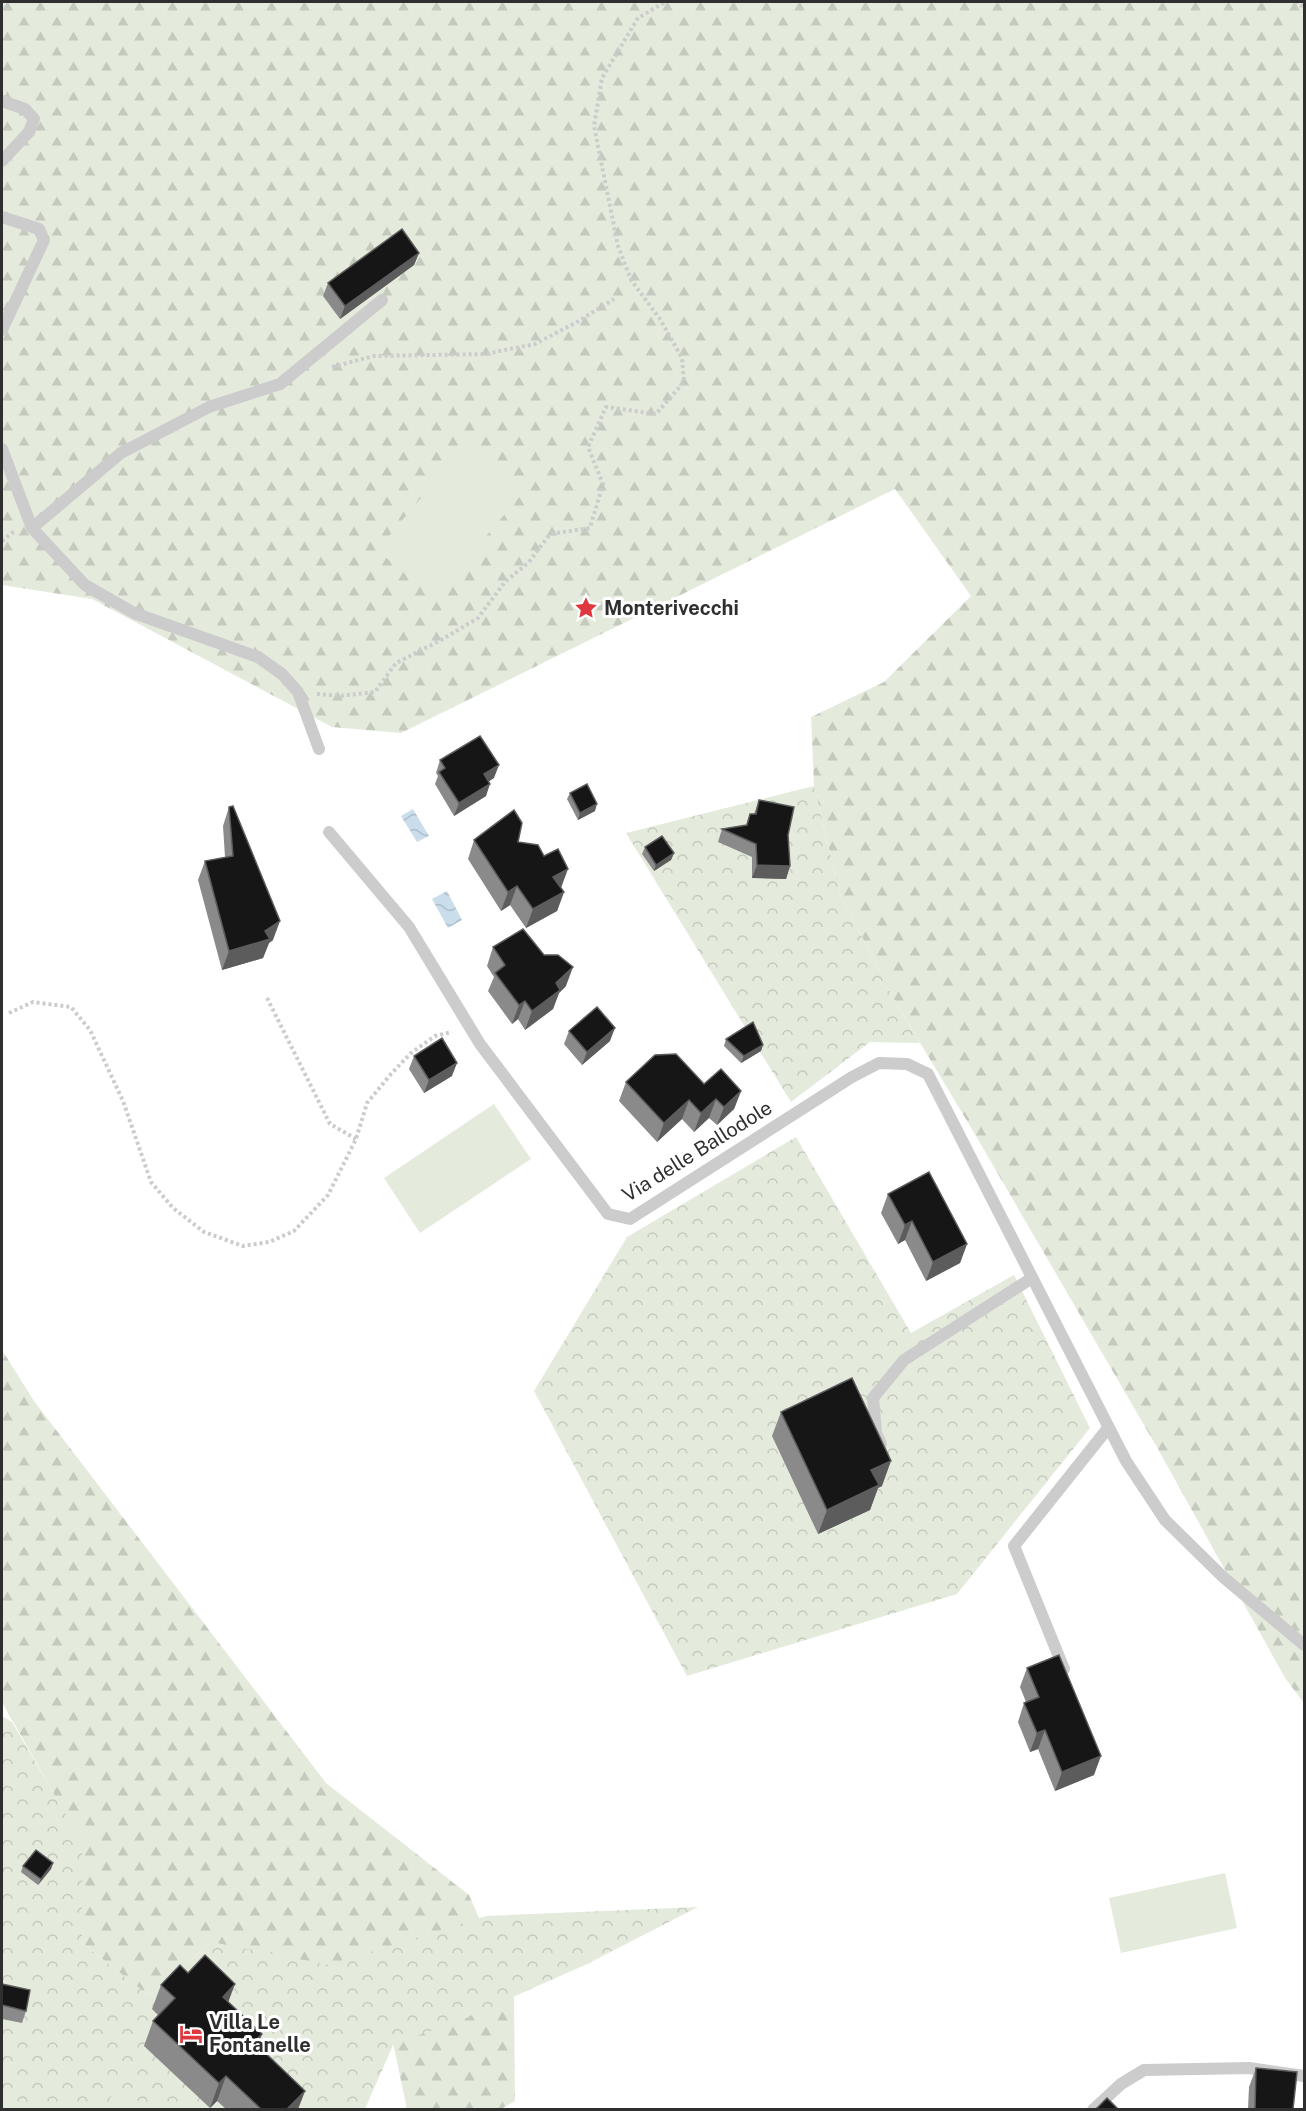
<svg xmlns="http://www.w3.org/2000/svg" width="1306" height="2111" font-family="'Public Sans',sans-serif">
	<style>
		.forest { fill: url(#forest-firs) }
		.park { fill: url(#park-crowns) }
		.garden { fill: #e4ebdd }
		.water { fill: url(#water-waves) }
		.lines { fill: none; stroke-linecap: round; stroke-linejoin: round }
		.path { stroke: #ccc; stroke-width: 4; stroke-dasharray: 3 3; stroke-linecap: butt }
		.service { stroke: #ccc; stroke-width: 12 }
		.wall { fill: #8a8a8a }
		.shaded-wall { fill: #5c5c5c }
		.building { fill: #161616; stroke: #5c5c5c; stroke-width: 1.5 }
		.labels { text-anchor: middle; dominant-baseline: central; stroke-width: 6; stroke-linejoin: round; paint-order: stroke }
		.poi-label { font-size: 20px; font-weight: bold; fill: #2f2f2f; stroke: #fff; text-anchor: start }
		.street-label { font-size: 20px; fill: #2f2f2f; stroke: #fff }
	</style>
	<defs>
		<pattern id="forest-firs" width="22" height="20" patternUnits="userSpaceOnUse" patternTransform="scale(1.5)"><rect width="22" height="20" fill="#e4ebdd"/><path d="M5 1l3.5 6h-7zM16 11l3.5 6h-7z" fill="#c4cabe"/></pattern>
		<pattern id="park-crowns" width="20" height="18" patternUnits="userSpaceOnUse" patternTransform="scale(1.5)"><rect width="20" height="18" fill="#e4ebdd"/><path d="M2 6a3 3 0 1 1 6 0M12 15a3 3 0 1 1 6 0" fill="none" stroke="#c4cabe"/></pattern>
		<pattern id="water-waves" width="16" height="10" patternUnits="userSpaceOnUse" patternTransform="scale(1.5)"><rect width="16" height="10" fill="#caddea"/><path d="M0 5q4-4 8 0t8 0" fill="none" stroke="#aebec9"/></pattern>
	</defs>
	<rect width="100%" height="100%" fill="#fff"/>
	<g class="forest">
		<path d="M2,2H1304V1703L1285,1678L1158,1449L973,1131L892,996L840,894L814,786L811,717L884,682L971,596L895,489L401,733L332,727L92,599L2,585Z"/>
		<path d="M2,1350L34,1401L326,1783L469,1895L514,1997L515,2101L501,2109H407L393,2043L212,1942L149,1996L82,1943L81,1842L2,1702Z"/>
	</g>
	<g class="park">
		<path d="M814,786L840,894L892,996L920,1043L870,1042L791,1102L626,833Z"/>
		<path d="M796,1137L911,1333L1014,1275L1090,1428L957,1594L687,1676L534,1391L627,1237Z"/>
		<path d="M2,1716L12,1722L82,1842V1943L149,1996L212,1942L329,1965L486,1916L698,1907L587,1964L453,2024L394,2043L365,2109H2Z"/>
	</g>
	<g class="garden">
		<path d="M470,440L527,488L434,598L377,550Z"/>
		<path d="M494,1104L531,1159L420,1233L384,1178Z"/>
		<path d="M1225,1873L1237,1928L1121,1953L1109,1898Z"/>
		<path d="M123,2092L132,2096L148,2109H109L110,2098L115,2094Z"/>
	</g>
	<g class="water">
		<path d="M413,809L429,836L417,842L401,816Z"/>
		<path d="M447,891L462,920L448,928L432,899Z"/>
	</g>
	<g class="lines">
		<g class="path">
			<path d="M1295,2L1304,7"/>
			<path d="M332,367L374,356L485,354L535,344L577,322L614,299"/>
			<path d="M2,541L12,533L16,532"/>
			<path d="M317,694L340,696L375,692L396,663L441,640L478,618L505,582L529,562L550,534L590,528L603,484L588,447L606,407L656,414L684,382L682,358L660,319L631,280L618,246L594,126L602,78L638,18L665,2"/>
			<path d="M267,998L330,1124L356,1139"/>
			<path d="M9,1013L33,1002L71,1007L90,1030L123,1101L151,1182L173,1208L204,1232L243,1246L269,1242L294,1231L328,1195L356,1139L367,1103L391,1074L411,1053L435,1036L452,1032"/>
		</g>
		<g class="service">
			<path d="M2,101L25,109L34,119L29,132L2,161"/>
			<path d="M2,217L39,229L44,240L2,330"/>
			<path d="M2,449L32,528L85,585L134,613L258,657L282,674L298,692L319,749"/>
			<path d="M32,528L121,453L209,407L280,384L382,300"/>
			<path d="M329,832L409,927L480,1044L608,1214L630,1219L852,1077L879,1063L907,1064L928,1074L1126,1461L1165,1520L1223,1577L1304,1645"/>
			<path d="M881,1444L876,1433L873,1398L904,1360L1032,1278"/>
			<path d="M1064,1669L1014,1546L1108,1428"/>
			<path d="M1093,2110L1121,2084L1144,2070L1249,2068L1304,2076"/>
		</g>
	</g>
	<g class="wall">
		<path d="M419,253L414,265L340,319L323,296L328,283Z"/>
		<path d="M440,760L494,778L489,781L486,796L454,816L435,784L438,776L436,773Z"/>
		<path d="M570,793L595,811L578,820L567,799Z"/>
		<path d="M759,800L788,835L790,866L786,879L752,878V857L718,842L722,829L746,825L750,814H754Z"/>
		<path d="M229,807L273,940L269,943L263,958L222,970L198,880L205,861L225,857L223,826Z"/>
		<path d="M474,840L518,842L564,892L557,911L526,928L510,905L501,911L468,859Z"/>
		<path d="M645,847L674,853L671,860L654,871L642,854Z"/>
		<path d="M493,947L566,986L559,993L553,1009L525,1030L518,1019L512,1024L488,991L494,977L487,966Z"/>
		<path d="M569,1031L610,1041L582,1065L564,1044Z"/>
		<path d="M726,1039L763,1045L761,1051L741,1063L724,1046Z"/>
		<path d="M414,1056L452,1076L424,1093L409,1069Z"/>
		<path d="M626,1082L704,1084L741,1091L734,1109L717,1125L709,1118L694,1132L682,1119L657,1142L619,1101Z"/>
		<path d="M888,1194L967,1244L960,1263L926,1281L905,1240L898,1244L881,1213Z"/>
		<path d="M781,1412L882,1486L878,1488L870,1510L818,1534L772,1436Z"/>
		<path d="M1027,1668L1094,1775L1055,1791L1038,1749L1030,1752L1018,1722L1024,1703L1026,1702L1020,1687Z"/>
		<path d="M53,1863L51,1869L38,1885L21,1872L23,1866Z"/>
		<path d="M188,1973L228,2002L262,2034L257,2046L305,2091L298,2109H226L217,2101L210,2108L144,2046L153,2021L158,2015L152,2009L161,1985Z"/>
		<path d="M2,1984L26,2011L22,2023L2,2019Z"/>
		<path d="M1256,2068L1293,2109H1248L1249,2087Z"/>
	</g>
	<g class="shaded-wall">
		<path d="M419,253L414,265L340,319L345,306Z"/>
		<path d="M499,765L494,778L480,787L484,774Z"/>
		<path d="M490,784L486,796L454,816L459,803Z"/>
		<path d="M597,804L595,811L578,820L580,813Z"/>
		<path d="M674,853L671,860L654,871L656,865Z"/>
		<path d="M757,865L790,866L786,879L752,878Z"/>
		<path d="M568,869L561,888L553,877Z"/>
		<path d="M517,886L510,905L501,911L508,892Z"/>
		<path d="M564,892L557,911L526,928L533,909Z"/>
		<path d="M280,921L273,940L269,943L263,958L222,970L229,951L265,931Z"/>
		<path d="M573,967L566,986L559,993L553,1009L525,1030L532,1011L556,983Z"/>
		<path d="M525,1001L518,1019L512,1024L519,1005Z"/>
		<path d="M615,1028L610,1041L582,1065L587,1052Z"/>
		<path d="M763,1045L761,1051L741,1063L744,1056Z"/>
		<path d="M457,1063L452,1076L424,1093L429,1080Z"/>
		<path d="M741,1091L734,1109L717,1125L724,1107Z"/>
		<path d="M716,1099L709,1118L694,1132L701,1113Z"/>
		<path d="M689,1100L682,1119L657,1142L664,1123Z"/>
		<path d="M912,1221L905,1240L898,1244L905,1225Z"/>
		<path d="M967,1244L960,1263L926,1281L933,1262Z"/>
		<path d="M891,1461L882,1486L878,1488L870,1510L818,1534L827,1510L871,1470Z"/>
		<path d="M1045,1730L1038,1749L1030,1752L1037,1733Z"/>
		<path d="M1101,1756L1094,1775L1055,1791L1062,1772Z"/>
		<path d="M53,1863L51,1869L38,1885L41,1879Z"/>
		<path d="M235,1984L226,2008L223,1997Z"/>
		<path d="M262,2034L253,2058L254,2042Z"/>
		<path d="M226,2076L217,2101L210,2108L219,2083Z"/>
		<path d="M305,2091L298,2109H287Z"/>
	</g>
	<g class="building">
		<path d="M402,229L419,253L345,306L328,283Z"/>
		<path d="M480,736L499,765L484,774L490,784L459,803L439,772L445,768L440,760Z"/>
		<path d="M587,784L597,804L580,813L570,793Z"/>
		<path d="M759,800L794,807L788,835L790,866L757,865L756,844L722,829L747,825L750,814H756Z"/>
		<path d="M233,806L280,921L265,931L270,939L229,951L205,861L233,856L229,807Z"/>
		<path d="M514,810L522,823L518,842L538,845L544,856L558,849L568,869L553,877L564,892L533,909L517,886L508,892L474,840Z"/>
		<path d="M662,836L674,853L656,865L645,847Z"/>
		<path d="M523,929L544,955H558L573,967L556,983L560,990L532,1011L525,1001L519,1005L495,973L505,965L493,947Z"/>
		<path d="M597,1007L615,1028L587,1052L569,1031Z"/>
		<path d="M753,1022L763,1045L744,1056L726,1039Z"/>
		<path d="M442,1038L457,1063L429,1080L414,1056Z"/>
		<path d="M676,1054L704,1084L721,1069L741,1091L724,1107L716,1099L701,1113L689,1100L664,1123L626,1082L655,1055Z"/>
		<path d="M929,1172L967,1244L933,1262L912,1221L905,1225L888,1194Z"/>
		<path d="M852,1378L891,1461L871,1470L879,1485L827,1510L781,1412Z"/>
		<path d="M1059,1655L1101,1756L1062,1772L1045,1730L1037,1733L1024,1703L1039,1697L1027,1668Z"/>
		<path d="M36,1850L53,1863L41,1879L23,1866Z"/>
		<path d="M205,1955L235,1984L223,1997L262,2034L254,2042L305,2091L287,2109H261L226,2076L219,2083L153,2021L175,1998L161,1985L180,1965L188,1973Z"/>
		<path d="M2,1984L30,1990L26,2011L2,2005Z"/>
		<path d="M1256,2068L1297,2072L1293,2109H1255Z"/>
		<path d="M1107,2098L1118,2109H1096Z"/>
	</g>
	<defs>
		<g id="sight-bare" transform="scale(1.8)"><path d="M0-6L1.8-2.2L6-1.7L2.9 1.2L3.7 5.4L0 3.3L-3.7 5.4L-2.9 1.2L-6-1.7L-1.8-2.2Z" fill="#de383e" stroke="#fff" stroke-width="2.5" paint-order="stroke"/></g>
		<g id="hotel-bare" transform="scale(1.8)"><path d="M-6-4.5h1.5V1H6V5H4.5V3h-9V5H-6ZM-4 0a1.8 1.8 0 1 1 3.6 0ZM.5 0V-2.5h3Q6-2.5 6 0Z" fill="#de383e" stroke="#fff" stroke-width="2.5" paint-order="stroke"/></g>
	</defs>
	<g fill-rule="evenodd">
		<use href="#sight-bare" x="586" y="608"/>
		<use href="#hotel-bare" x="191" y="2034"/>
	</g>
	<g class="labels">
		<g class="poi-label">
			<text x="604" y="608">Monterivecchi</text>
			<text x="209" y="2022">Villa Le<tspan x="209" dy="23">Fontanelle</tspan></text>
		</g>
		<g class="street-label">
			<text transform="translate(697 1151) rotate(-32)">Via delle Ballodole</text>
		</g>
	</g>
	<rect width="1306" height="2111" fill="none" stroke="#2f2f2f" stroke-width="6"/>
</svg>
